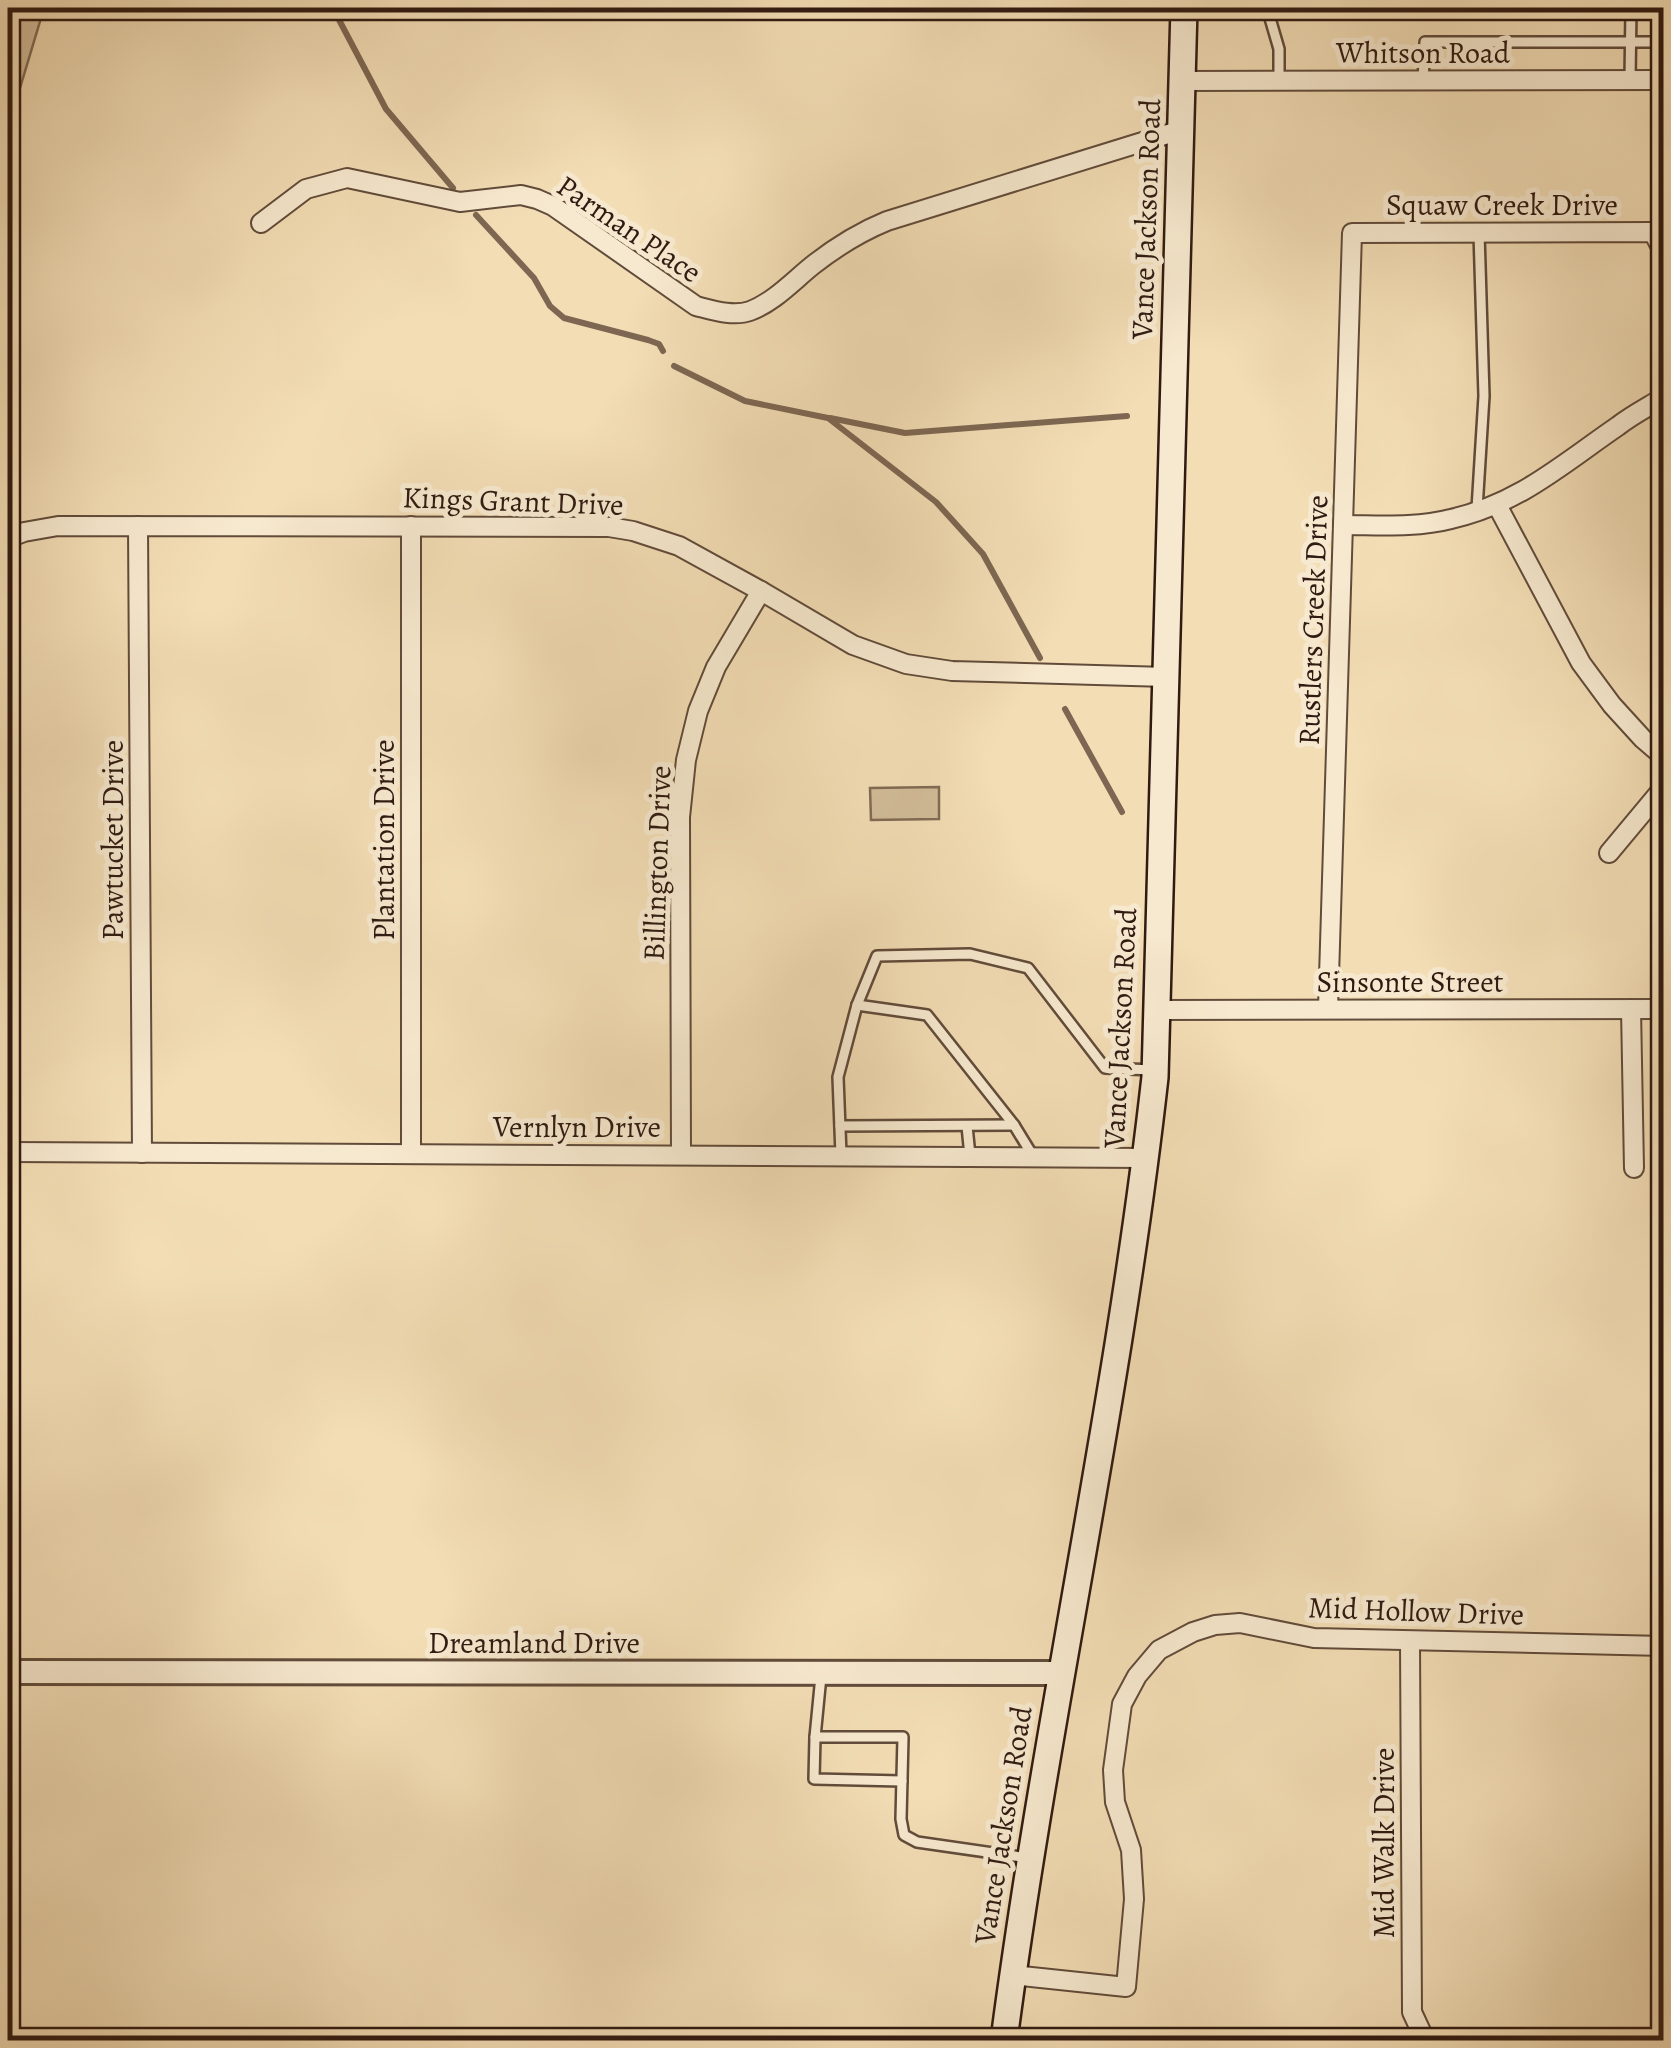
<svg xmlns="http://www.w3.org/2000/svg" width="1671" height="2048" font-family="Alegreya,serif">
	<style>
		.green { fill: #d2bc99; stroke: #816b55; stroke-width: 2.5 }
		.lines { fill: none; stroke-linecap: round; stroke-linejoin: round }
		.stream { stroke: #7d6752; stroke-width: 6 }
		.service-casing { stroke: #614b3a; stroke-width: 14 }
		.minor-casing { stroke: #614b3a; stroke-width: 22 }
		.tertiary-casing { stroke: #614b3a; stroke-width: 28 }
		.secondary-casing { stroke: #301a11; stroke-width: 30 }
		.service { stroke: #f7e9cf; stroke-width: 9 }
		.minor { stroke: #f7e9cf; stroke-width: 18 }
		.tertiary { stroke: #f7e9cf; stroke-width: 22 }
		.secondary { stroke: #f7e9cf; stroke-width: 25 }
		.labels { text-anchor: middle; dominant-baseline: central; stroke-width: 10; stroke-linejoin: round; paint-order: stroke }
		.street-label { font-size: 30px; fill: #301a11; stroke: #f7e9cf }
	</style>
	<rect width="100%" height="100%" fill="#f3ddb5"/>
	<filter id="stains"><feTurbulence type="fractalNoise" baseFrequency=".002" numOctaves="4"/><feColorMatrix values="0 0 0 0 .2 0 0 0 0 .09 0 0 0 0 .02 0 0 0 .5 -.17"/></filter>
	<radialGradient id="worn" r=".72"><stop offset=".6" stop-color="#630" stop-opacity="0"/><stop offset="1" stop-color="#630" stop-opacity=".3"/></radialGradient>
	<g class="green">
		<path d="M8,8H44L8,128Z"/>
		<path d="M939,787V819L871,820L870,788Z"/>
	</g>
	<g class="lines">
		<g class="stream">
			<path d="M336,8L337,16L386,109L453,188"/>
			<path d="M476,215L534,278L550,306L564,318L648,340L659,344L663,351"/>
			<path d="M674,366L745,401L828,418L936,502L983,554L1040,658"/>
			<path d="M830,418L905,433L1127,416"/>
			<path d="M1065,709L1122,812"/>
		</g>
		<g class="service-casing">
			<g id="service">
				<path d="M1267,8L1279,49V81"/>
				<path d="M1423,80L1425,42H1664"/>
				<path d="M1630,80L1631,8"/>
				<path d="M1477,509L1484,396L1479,233"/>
				<path d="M857,1005L927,1015L1014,1125L1033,1156"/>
				<path d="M840,1126L1014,1125"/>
				<path d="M967,1126L970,1156"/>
				<path d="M841,1155L838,1077L857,1005L877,956L970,954L1028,968L1105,1068L1153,1070"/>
				<path d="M821,1676L815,1737H903L901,1819L904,1835L917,1842L1028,1858"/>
				<path d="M815,1737L814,1779L902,1781"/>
			</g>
		</g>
		<g class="minor-casing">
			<g id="minor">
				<path d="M1182,81L1664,80"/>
				<path d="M261,223L306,189L347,178L460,202L521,195L537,199L553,206L696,306C712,310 733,317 750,311C774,302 793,281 813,265C836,247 860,232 887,221L1181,130"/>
				<path d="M1497,505L1581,663L1612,705L1643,739L1664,757"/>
				<path d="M1343,525C1379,525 1416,528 1451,519C1520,503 1561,465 1618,426C1632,415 1648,407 1664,397"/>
				<path d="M138,526L142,1153"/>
				<path d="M411,526V1154"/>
				<path d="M8,538L24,532L58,526L609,527L633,531L679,546L761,591L853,645L906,664L952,671L1167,677"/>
				<path d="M1609,853L1664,787"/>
				<path d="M1328,1009L1352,233L1653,232L1664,253"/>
				<path d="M1631,1009L1634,1168"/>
				<path d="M1157,1010L1664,1009"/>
				<path d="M8,1152L1146,1158"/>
				<path d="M681,1155L680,817L686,760L698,711L716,667L761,591"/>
				<path d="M1410,1642L1412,2012L1425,2040"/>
				<path d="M1012,1975L1126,1987L1134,1899L1131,1850L1115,1802L1113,1770L1122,1704L1137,1676L1159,1650L1193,1632L1215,1625L1240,1623L1314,1638L1664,1646"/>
			</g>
		</g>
		<g class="tertiary-casing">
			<path id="tertiary" d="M8,1672L1061,1673"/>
		</g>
		<g class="secondary-casing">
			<path id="secondary" d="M1004,2040C1046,1718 1119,1400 1155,1077L1184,8"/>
		</g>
		<use href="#service" class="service"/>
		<use href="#minor" class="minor"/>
		<use href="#tertiary" class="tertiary"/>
		<use href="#secondary" class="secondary"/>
	</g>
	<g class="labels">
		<g class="street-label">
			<text x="1423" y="53">Whitson Road</text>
			<text x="1502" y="205">Squaw Creek Drive</text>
			<text transform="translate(1146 219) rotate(-88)">Vance Jackson Road</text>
			<text transform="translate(629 229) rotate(34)">Parman Place</text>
			<text transform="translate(513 501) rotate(2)">Kings Grant Drive</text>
			<text transform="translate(1313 620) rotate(-88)">Rustlers Creek Drive</text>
			<text transform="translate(113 840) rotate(-90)">Pawtucket Drive</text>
			<text transform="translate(384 840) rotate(-90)">Plantation Drive</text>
			<text transform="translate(657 863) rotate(-88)">Billington Drive</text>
			<text x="1410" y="982">Sinsonte Street</text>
			<text transform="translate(1120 1028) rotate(-87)">Vance Jackson Road</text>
			<text x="577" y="1127">Vernlyn Drive</text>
			<text transform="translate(1416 1611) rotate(2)">Mid Hollow Drive</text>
			<text x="534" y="1643">Dreamland Drive</text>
			<text transform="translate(1003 1825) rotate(-81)">Vance Jackson Road</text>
			<text transform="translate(1384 1843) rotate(-90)">Mid Walk Drive</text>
		</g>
	</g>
	<rect width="1671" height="2048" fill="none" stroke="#f3ddb5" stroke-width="40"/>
	<rect x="10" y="10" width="1651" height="2028" fill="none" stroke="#301a11" stroke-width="5"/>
	<rect x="20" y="20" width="1631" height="2008" fill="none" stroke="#301a11" stroke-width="2.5"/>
	<rect width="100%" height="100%" filter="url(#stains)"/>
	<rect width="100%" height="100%" fill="url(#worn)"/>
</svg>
